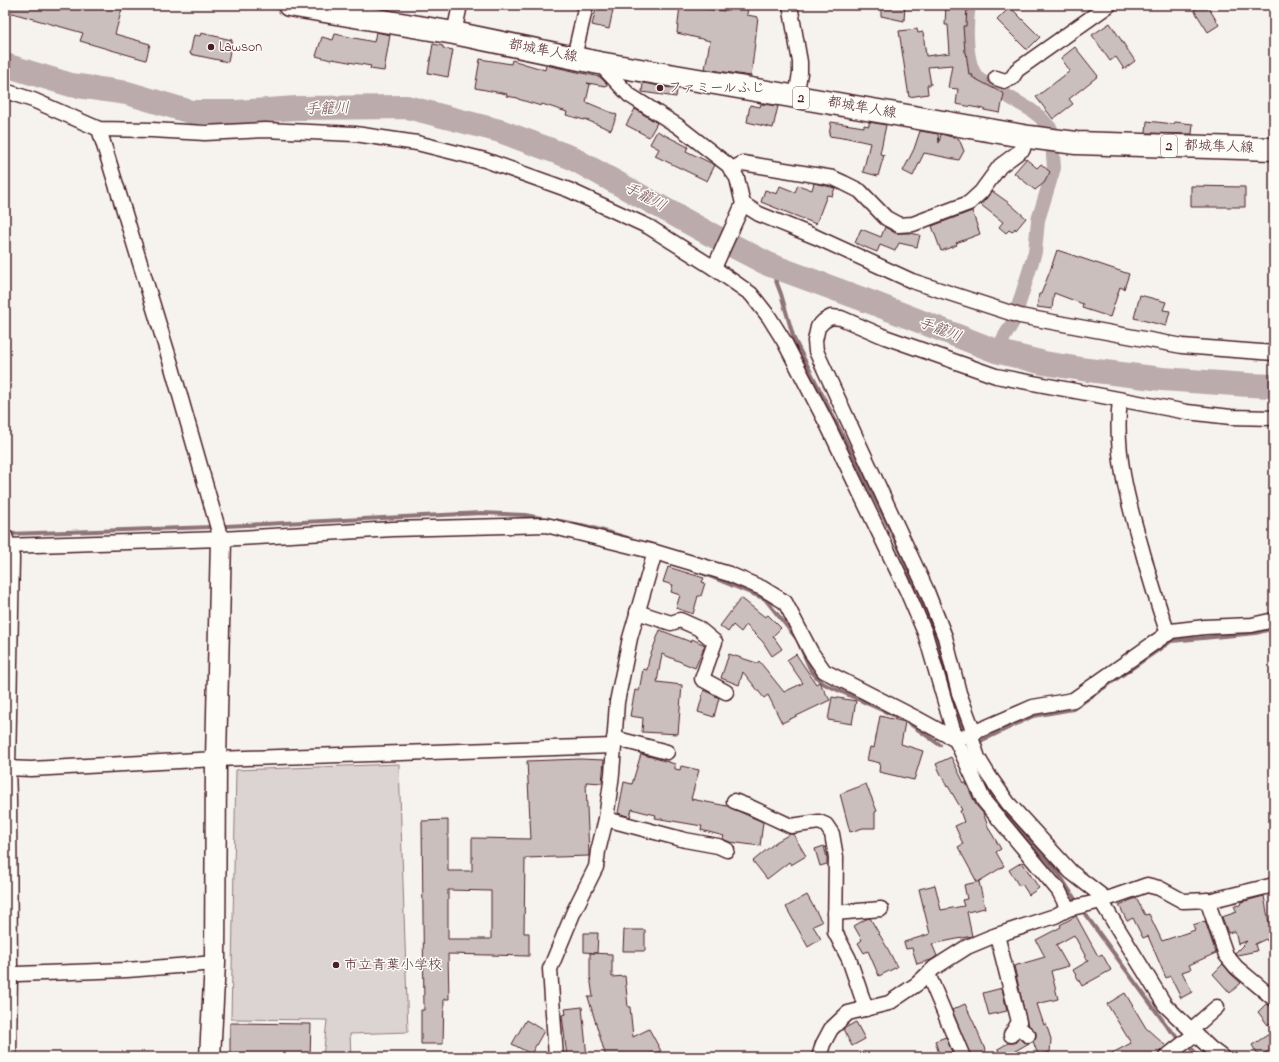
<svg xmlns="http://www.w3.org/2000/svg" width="1279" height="1062" font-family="'Indie Flower','Klee One',sans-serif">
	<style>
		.green { fill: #dcd4d2; stroke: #937a7e }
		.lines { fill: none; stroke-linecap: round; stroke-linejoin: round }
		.stream { stroke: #8e7378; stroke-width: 4 }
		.canal { stroke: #bbabac; stroke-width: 14 }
		.river { stroke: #bbabac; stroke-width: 24 }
		.building { fill: #cbbfbe; stroke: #4a1f2b; fill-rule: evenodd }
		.street-casing { stroke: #4a1f2b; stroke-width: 17 }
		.secondary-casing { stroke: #4a1f2b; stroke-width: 23 }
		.primary-casing { stroke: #4a1f2b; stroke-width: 25 }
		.street { stroke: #fdfcf7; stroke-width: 14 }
		.secondary { stroke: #fdfcf7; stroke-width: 20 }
		.primary { stroke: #fdfcf7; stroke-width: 22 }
		.poi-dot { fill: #4a1f2b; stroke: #fdfcf7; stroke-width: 1.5 }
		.labels { text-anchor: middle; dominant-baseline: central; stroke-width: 3; stroke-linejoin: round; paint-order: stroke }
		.shield { fill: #fdfcf7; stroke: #806168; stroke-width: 1 }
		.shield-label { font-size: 13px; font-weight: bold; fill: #4a1f2b }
		.poi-label { font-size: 14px; fill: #4a1f2b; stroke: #fdfcf7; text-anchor: start }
		.street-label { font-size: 14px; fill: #4a1f2b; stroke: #fdfcf7 }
		.water-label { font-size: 15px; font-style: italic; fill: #725058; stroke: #fdfcf7 }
	</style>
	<rect width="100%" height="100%" fill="#f6f3ef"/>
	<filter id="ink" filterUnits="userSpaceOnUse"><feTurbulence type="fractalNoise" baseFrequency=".025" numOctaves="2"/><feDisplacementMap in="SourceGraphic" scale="8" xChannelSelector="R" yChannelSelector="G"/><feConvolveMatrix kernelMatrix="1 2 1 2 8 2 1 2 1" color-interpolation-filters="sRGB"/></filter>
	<g filter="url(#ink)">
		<path class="green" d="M399,764L408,1032L350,1034L351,1057H323L327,1020L231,1019L236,770Z"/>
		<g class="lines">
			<g class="stream">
				<path d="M770,265L781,294L794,339L895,539L935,632L962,727"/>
				<path d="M555,520L586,526L628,538"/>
				<path d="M226,526L482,513L525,515L546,519"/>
				<path d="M8,534L212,527"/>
				<path d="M697,571L765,599L797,639L811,671L822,683L906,721L940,745"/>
				<path d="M979,742L1033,716L1073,709L1171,641L1256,633L1274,628"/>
				<path d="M979,775L988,791L1007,815L1059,874L1080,907L1169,1029L1201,1057"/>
			</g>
			<g class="canal">
				<path d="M969,5C966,24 964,67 980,80L1031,110L1040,117L1051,129L1054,168L1038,220L1035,252L1018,307"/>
				<path d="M996,351L1013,322"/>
			</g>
			<path class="river" d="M5,65L71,85L127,93L191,112H237L296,108L407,107L500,131L570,157L706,232L770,265L873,303L996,351L1044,363L1088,370L1162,379L1249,385L1274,386"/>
		</g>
		<g class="building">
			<path d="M5,5H108L122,9L115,34L150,44L146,60L80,41L83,33L5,11Z"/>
			<path d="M597,5H614L609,29L592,25Z"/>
			<path d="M680,5H698L697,8L724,11L725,5H748L747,15L758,17L751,76L705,69L710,41L677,33Z"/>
			<path d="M881,5H905L904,21L881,16Z"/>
			<path d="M946,5H967L966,26H963L965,52H966L969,75H973L972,77L1004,94L1000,113L984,110V109L956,104L958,89L948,88L952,65L928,67L931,85H927L928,94L909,97L899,31L917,29L918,33L923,32L926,56L950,53L948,25H945Z"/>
			<path d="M1202,5H1207L1219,25L1208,32L1194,10Z"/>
			<path d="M1010,7L1040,37L1027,50L997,20Z"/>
			<path d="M1110,23L1135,61L1124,69L1116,57L1110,61L1092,35Z"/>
			<path d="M376,32L390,35L384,71L370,69L371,66L332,59L331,60L316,56L322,37L333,40L335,34L374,42Z"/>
			<path d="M201,33L232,40L228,62L190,54L194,35L200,36Z"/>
			<path d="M433,44L443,46V48L453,50L448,77L428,73Z"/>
			<path d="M1075,47L1098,76L1069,99L1073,104L1053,119L1036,97L1070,71L1061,58Z"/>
			<path d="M480,59L511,64L512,60L545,70L546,65L600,77L607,84L606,86L587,83L590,84L586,102L617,115L611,130L584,119V120L566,115L567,112L542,104L541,106L518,99V98L506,96L507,94L475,88Z"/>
			<path d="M643,83L677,89L676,97L642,92Z"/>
			<path d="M761,104L778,106L773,128L747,122L750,105L760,107Z"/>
			<path d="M635,109L657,123L649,137L626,125Z"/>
			<path d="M1147,121L1174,124L1175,122L1193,124L1192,134L1146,133Z"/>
			<path d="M831,122L864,127V125L869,126V122L886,125L880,154L884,155L878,176L863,172L870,143L843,137V138L829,136Z"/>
			<path d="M657,131L688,147L686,151L715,165L707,181L655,156L659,149L650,144Z"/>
			<path d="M920,131L938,134L939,143L941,134L959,139L964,151L959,160L924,153L913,176L903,171L914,149Z"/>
			<path d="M1026,159L1037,168L1041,164L1050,172L1044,183L1035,190L1014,173Z"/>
			<path d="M814,183L835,188L832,196L827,195L816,224L761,202L765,190L777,194L780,186L795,192L798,185L812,190Z"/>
			<path d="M1191,186L1245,187V207H1191Z"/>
			<path d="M992,191L1009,203L1026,218L1016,230L1015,228L1012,232L1009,230L1006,233L999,227L1003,222L981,205Z"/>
			<path d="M972,211L980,234L956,243L957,245L941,251L932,226Z"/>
			<path d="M885,227L895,233H910L920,235L917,247L899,243L895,251L880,245L877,252L855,243L861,229L881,237Z"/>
			<path d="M1057,250L1129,274L1124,289L1120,287L1110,317L1082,308L1083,304L1054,293L1052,309L1037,307L1039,294H1041L1050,271Z"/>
			<path d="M1140,295L1166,302L1163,310L1170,311L1166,326L1134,318Z"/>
			<path d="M668,567L704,578L702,582L705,583L701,596H698L693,614L676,608L680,595L671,592L673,585L663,582Z"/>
			<path d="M741,598L765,617L768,615L781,628L773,636L782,649L772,656L763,642L746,625L741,632L733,625L728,632L720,626Z"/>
			<path d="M660,630L691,642L692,639L705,645L695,668L662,654L657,682L682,685L678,734L642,732L643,718L630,716L635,690L639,691L643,669L647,670L649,659Z"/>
			<path d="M729,654L757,663L759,661L784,692L803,683L787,660L796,654L816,684L819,682L830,700L782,723L768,695L764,698L743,672L739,685L721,678Z"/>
			<path d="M704,690L719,698L714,717L698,712Z"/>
			<path d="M832,697L856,701L852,724L828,720Z"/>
			<path d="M880,716L905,722L901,744L923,751L914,780L879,772L880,763L867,760L870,747L874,748Z"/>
			<path d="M641,754L675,764V769L680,770L681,766L699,770L691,799L727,806L763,822L760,846L730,842L723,839L724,836L701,830L702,826L655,818L656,815L643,812L632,809L630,817L618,813L624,782L632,784Z"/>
			<path d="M951,757L964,783L965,782L968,787L976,805L983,813L989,829L1001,849L996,852L1004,866L978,882H979L985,908L967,912L972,936L932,944L937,956L931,960L917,964L912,948L906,949L904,942L930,934L919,889L935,885L941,910L964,906L962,900L967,899L964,885L977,882L958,847L963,844L955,826L964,822L960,811L962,810L948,786L947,787L936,764Z"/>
			<path d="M580,759L604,760L602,783L586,782L589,856L525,858L524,933H529V956L448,954L449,999H444L443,1044H421V1010H424L422,821L448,820V871H472V838L531,839L527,761ZM448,890L491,891V939H448Z"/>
			<path d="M866,784L877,811L875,812V828H863L850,832L840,794Z"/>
			<path d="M790,834H793L806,856L791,865L789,862L767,879L753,861L776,842Z"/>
			<path d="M824,846L827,858V864L820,866L815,849Z"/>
			<path d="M1022,862L1039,888L1029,895L1022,884L1019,886L1009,870Z"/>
			<path d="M807,895L822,922L813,926L821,939L808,947L786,907Z"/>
			<path d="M1264,896L1269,923L1274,921V935L1272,936L1274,951L1266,939L1255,944L1257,951L1237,955L1235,953L1247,941L1238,944L1235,931L1228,933L1222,917L1237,912L1234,906L1240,905L1241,902Z"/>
			<path d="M1136,898L1145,915L1149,914L1162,941L1195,930L1193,925L1205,921L1216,953L1189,965L1191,969L1182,972L1192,992L1181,998L1170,976L1166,978L1148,936L1143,938L1133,918L1127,921L1119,905Z"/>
			<path d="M1076,916L1098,956L1102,954L1111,970L1082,986L1073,970L1088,961L1074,935L1056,945L1068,966L1051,971L1058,999L1037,1004L1044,1025L1046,1024L1051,1039L1050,1052L1038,1055L1033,1041L1036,1037V1032L1027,1023L1014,966L1045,957L1036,940L1061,927L1060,925Z"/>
			<path d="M870,918L889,951L897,967L879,976L868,951L864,953L858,943L862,940L854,926L866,919Z"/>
			<path d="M624,930H645V951H623Z"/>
			<path d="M584,933H598L597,953L584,952Z"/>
			<path d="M590,953L612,954V977L625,976L628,1007H630L633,1037L649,1029L661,1051L640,1057H606L588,997H593L590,976Z"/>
			<path d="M1223,964L1231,974L1241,983L1230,993L1213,974Z"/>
			<path d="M1002,988L1007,1011L989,1015L983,993Z"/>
			<path d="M1125,993L1146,1028L1166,1046L1160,1051L1158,1057H1105L1131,1043L1107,1004Z"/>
			<path d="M965,1004L979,1034V1035L988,1057H971L952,1010Z"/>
			<path d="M1266,1004L1274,1007V1019L1268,1025L1258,1012Z"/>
			<path d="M582,1007L587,1057H567L562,1015L566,1014L565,1009Z"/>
			<path d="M526,1020L544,1031L531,1054L512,1044Z"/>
			<path d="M856,1022L865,1039L852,1046L843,1029Z"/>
			<path d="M230,1023L311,1024L310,1057H230Z"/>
			<path d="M1269,1034L1274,1043V1048L1259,1057L1252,1045Z"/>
			<path d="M946,1037L954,1057H940L935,1041Z"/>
			<path d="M1019,1038L1023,1042L1029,1043L1005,1057H1000L998,1049L1008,1043H1015Z"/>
		</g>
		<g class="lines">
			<g class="street-casing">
				<g id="street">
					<path d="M790,5L800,62V73L796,97"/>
					<path d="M454,33L460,5"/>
					<path d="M574,57L586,5"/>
					<path d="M599,63L629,95L678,126L728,165L737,178L743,204L714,268"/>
					<path d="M996,78L1005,81L1012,78L1017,70L1109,5"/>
					<path d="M5,91L33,100L99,129L152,130L205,133L265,130L355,134L417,143L485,160L569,190L649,227L714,268L751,294L769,317L784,341L828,426L907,591L925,633L956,740L984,801L1059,891L1068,909"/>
					<path d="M99,129L171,364L221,539"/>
					<path d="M731,170L743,163L833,178L844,183L860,191L886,218L899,225L913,224L969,203L981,192L1000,166L1023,149L1025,137"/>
					<path d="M743,204L759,214L816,237L912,281L1020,316L1182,346L1274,353"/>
					<path d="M1120,400C1114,450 1127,499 1141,546C1149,576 1158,605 1168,634"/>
					<path d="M5,536L12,557L8,768L9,798L10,973L9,1057"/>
					<path d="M5,546L221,539L393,529L546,525L655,552L729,574L762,588L785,602L811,652L824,671L916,718L956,740"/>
					<path d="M637,612L671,623L680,620L698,628L715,642L702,679L726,692"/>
					<path d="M974,733L959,693L945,637L926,589L816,351L815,341L818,327L824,321L831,317L841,318L885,337L996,376L1187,412L1231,417L1274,418"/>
					<path d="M970,734L978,758L989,776L1008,803L1071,872L1106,899"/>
					<path d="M966,736L1033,707L1073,700L1171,631L1205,627L1252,625L1274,620"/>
					<path d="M614,738L667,752"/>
					<path d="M5,768L31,769L216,759L614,746L617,702L630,638L655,552"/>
					<path d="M734,801L750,807L791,826L819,822L826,825L832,834L836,857L835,932L849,959L866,1009"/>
					<path d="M606,819L685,840L718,846L727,850"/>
					<path d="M1207,900L1226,955L1236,967L1274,999"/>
					<path d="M1101,901L1147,885L1159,888L1183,901L1212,900L1274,885"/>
					<path d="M835,913L881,909"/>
					<path d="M997,935L1019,1022L1011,1035"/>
					<path d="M5,973L17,974L127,970L215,963"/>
					<path d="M928,974L963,1057"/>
					<path d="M1017,1026L1028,1035"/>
					<path d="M1191,1030L1217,1007"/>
					<path d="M556,1057L550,969L574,911L596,867L598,851L606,819L612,774L614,746"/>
					<path d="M819,1057L823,1044L831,1029L848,1013L889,1003L917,984L934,968L967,947L991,937L1055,916L1068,909L1101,901L1165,1005L1210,1048L1222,1057"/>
					<path d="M1166,1057L1195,1034"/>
				</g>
			</g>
			<g class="secondary-casing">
				<path id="secondary" d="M210,1057L215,963L216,759L221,539"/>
			</g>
			<g class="primary-casing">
				<path id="primary" d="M289,5L454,33L599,63L1029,137L1076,143L1274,149"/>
			</g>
			<use href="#street" class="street"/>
			<use href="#secondary" class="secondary"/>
			<use href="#primary" class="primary"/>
		</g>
	</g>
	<g class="poi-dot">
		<circle cx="211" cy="47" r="4"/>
		<circle cx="660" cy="88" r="4"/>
		<circle cx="336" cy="965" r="4"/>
	</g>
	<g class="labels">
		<g class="shield">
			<rect x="793" y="87" width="16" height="22" rx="3"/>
			<rect x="1161" y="135" width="16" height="22" rx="3"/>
		</g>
		<g class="shield-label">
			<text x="801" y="98">2</text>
			<text x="1169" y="146">2</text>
		</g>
		<g class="poi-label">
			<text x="219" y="47">Lawson</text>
			<text x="668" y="88">ファミールふじ</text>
			<text x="344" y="965">市立青葉小学校</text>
		</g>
		<g class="street-label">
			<text transform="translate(543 51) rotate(11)">都城隼人線</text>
			<text transform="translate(862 108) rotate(10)">都城隼人線</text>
			<text transform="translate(1219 147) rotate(2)">都城隼人線</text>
		</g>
		<g class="water-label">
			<text transform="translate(327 109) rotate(-1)">手籠川</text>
			<text transform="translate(645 197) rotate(28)">手籠川</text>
			<text transform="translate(940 330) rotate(21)">手籠川</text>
		</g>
	</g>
	<rect width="1279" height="1062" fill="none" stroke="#fdfcf7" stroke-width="20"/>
	<rect x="10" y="10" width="1259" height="1042" fill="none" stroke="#4a1f2b" stroke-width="1.5" filter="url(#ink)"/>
</svg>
